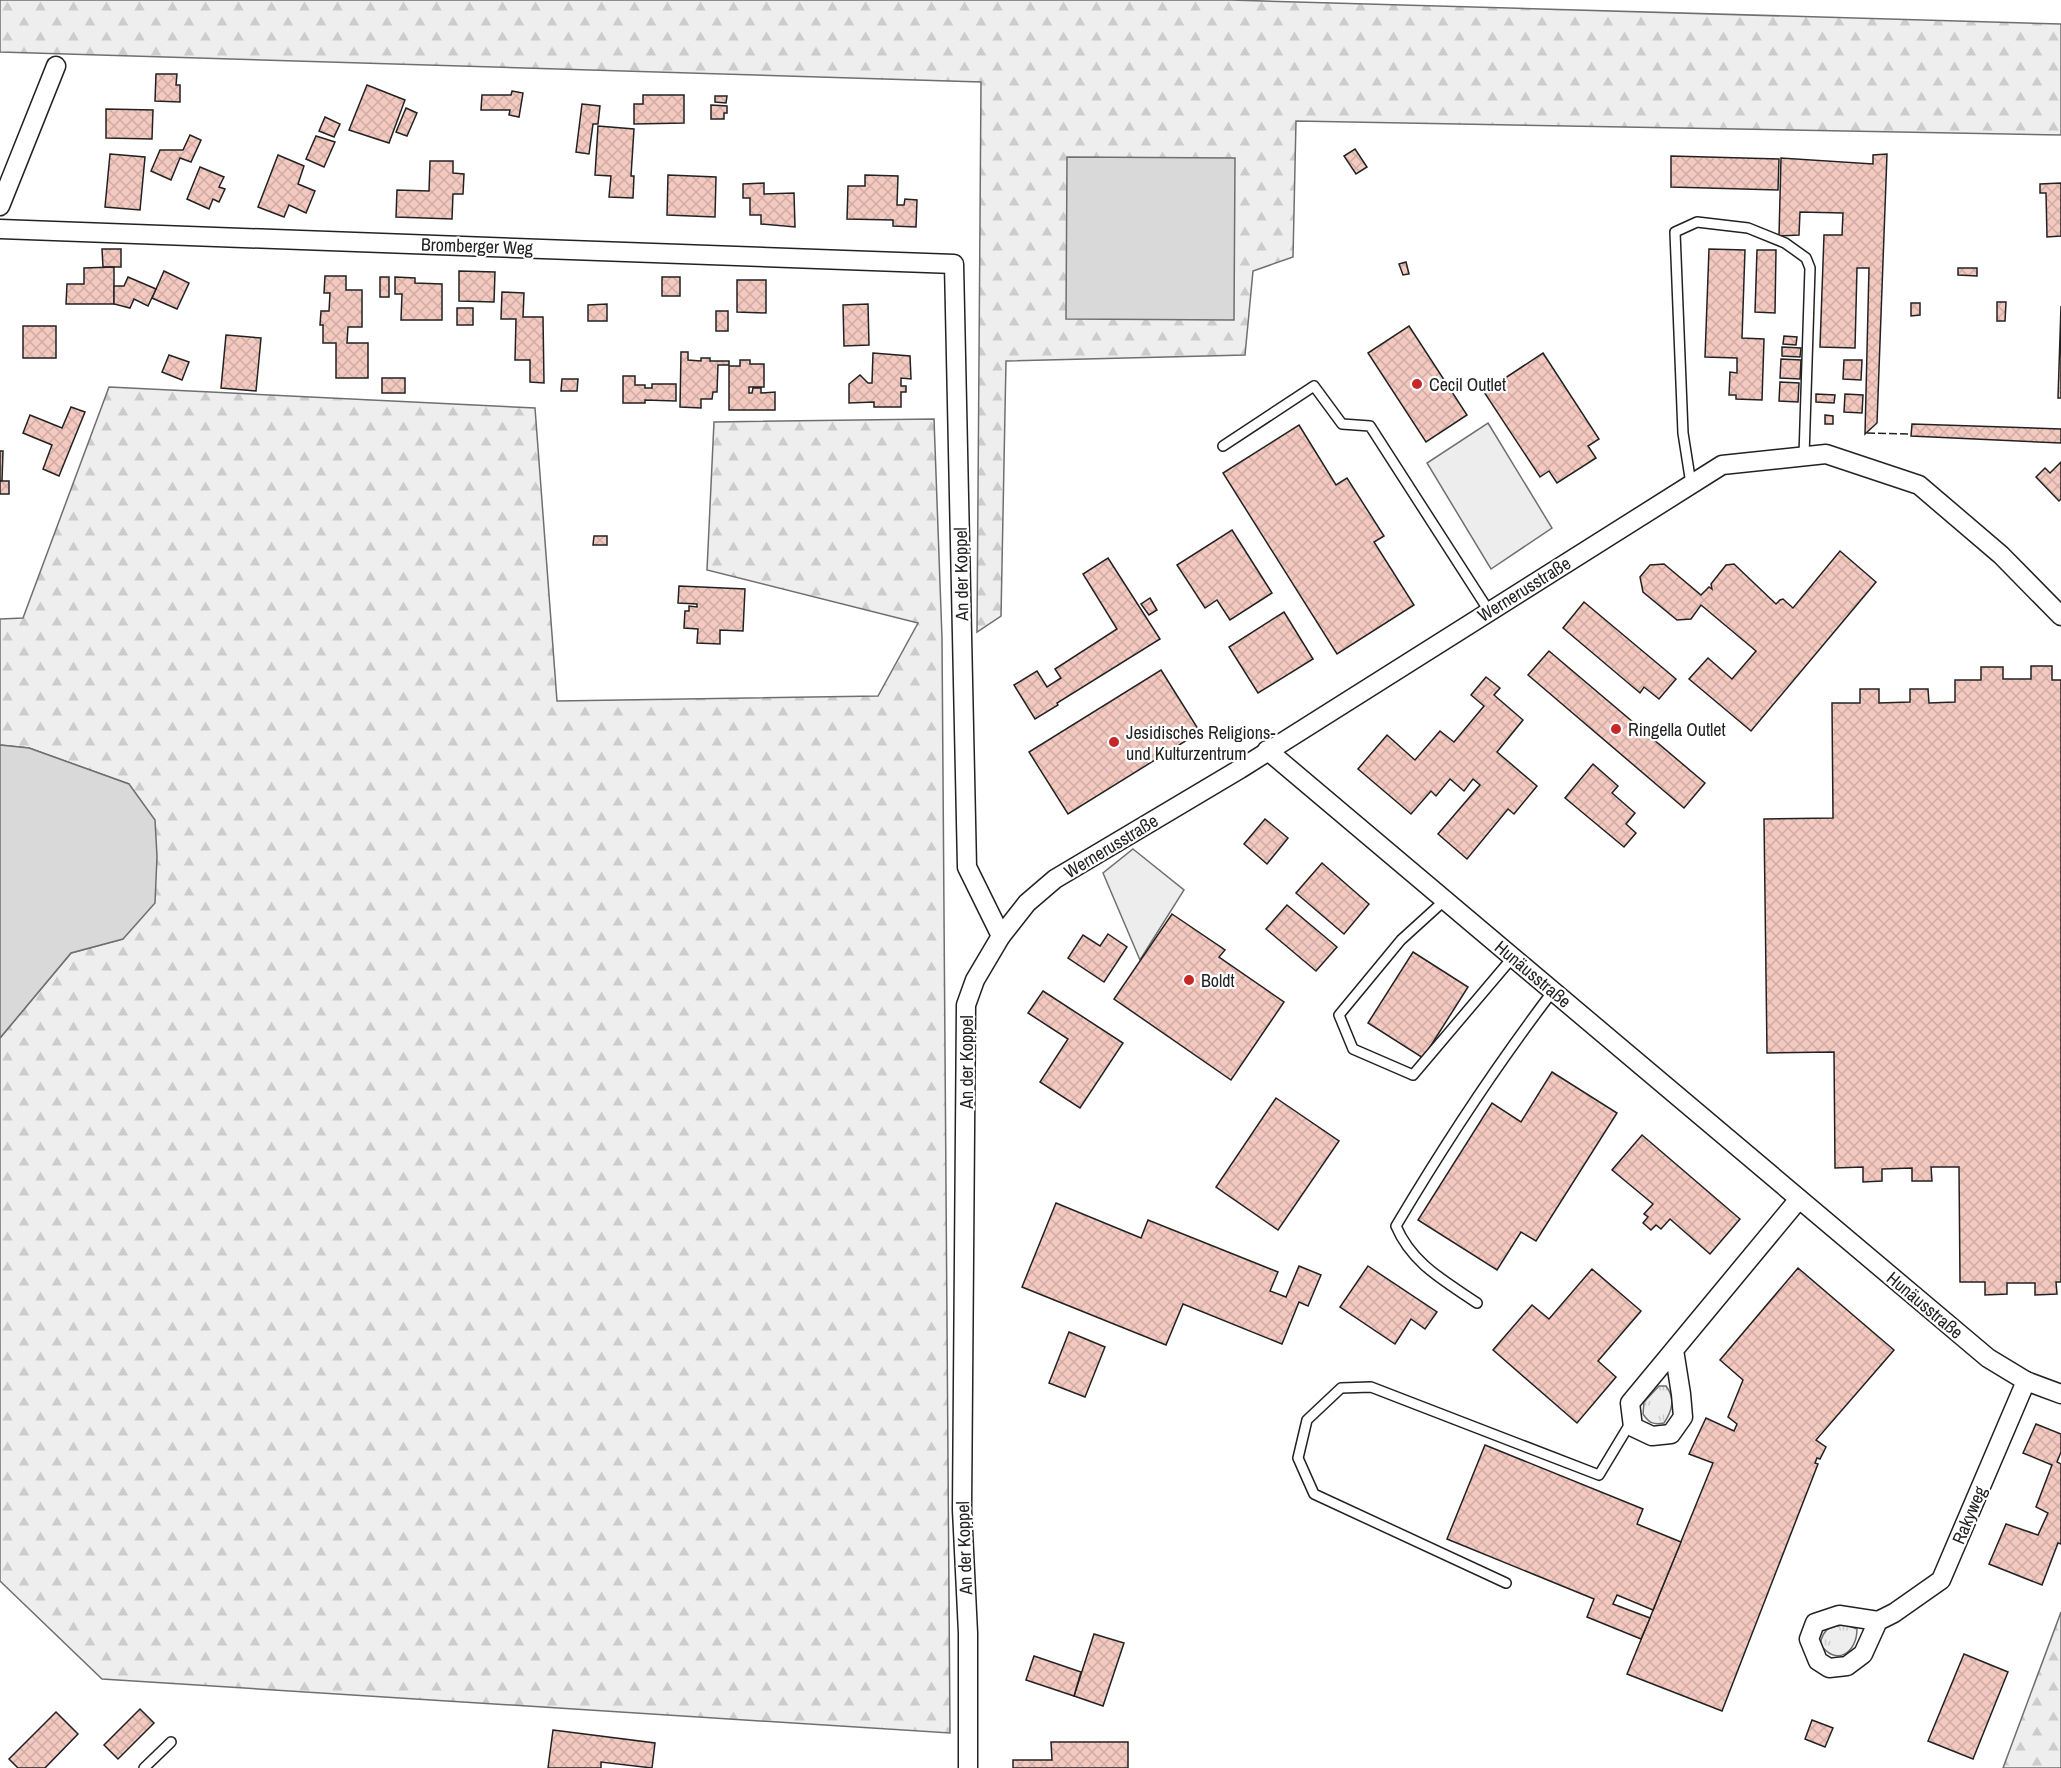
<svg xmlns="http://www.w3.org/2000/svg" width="2061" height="1768" font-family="'Archivo Narrow',sans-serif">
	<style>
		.grass { fill: url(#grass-tufts); stroke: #6f6f6f; stroke-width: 1.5 }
		.forest { fill: url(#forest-firs); stroke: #6f6f6f; stroke-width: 1.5 }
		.parking { fill: #ededed; stroke: #6f6f6f; stroke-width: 1.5 }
		.water { fill: #d9d9d9; stroke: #6f6f6f; stroke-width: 1.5 }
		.building { fill: url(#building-cross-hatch); stroke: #222; stroke-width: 1.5 }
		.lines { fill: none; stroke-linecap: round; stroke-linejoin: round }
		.service-casing { stroke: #222; stroke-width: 12 }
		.minor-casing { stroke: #222; stroke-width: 21 }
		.service { stroke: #fff; stroke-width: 9 }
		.minor { stroke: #fff; stroke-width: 18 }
		.fence { stroke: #222; stroke-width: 1.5; stroke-dasharray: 8 3; stroke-linecap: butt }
		.poi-dot { fill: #c62828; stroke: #fff; stroke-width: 2 }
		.labels { text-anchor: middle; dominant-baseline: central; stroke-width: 4.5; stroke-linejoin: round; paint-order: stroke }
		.street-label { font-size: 18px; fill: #222; stroke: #fff }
		.poi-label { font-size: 18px; fill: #222; stroke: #fff; text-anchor: start }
	</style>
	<defs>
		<pattern id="grass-tufts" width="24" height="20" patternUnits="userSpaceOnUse" patternTransform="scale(1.5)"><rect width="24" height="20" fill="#eee"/><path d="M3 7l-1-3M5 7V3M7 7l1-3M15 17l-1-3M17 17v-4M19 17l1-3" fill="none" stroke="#ccc"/></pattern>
		<pattern id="forest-firs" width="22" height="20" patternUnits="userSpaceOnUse" patternTransform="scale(1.5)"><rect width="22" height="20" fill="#eee"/><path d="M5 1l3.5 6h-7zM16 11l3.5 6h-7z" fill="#ccc"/></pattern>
		<pattern id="building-cross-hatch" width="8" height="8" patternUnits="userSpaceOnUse" patternTransform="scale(1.5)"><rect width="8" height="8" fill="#f3c9c0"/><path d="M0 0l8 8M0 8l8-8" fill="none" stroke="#d0aca5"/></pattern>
	</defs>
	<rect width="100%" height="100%" fill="#fff"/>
	<g class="grass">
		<path d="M1659,1386H1666C1676,1399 1672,1411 1664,1423C1653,1425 1649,1423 1643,1414L1644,1402Z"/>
		<path d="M1846,1625L1857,1629C1857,1653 1836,1667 1820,1644C1824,1627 1830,1626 1846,1625Z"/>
	</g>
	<g class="forest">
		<path d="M0,0H1231L2061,24V135L1296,121L1293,257L1253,271L1245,355L1006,361L1001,616L977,632L981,82L0,52Z"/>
		<path d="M109,387L535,408L557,701L878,696L918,623L707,570L714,422L934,419L942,638L950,1733L102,1679L0,1581V1038L71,953L123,939L129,784L29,748L0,745V619L23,618Z"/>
		<path d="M2061,1612V1768H2003Z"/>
	</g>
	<g class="parking">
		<path d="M1488,423L1552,528L1491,569L1427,463Z"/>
		<path d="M1133,849L1184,890L1140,960L1103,873Z"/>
	</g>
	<g class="water">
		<path d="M1067,157L1235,158L1234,320L1066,319Z"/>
		<path d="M0,745L29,748L129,784L155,820L157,856L155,903L123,939L71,953L0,1038Z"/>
	</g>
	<g class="building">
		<path d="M156,74H177L176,85H180V102L155,101Z"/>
		<path d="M367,85L405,100L389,143L349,130Z"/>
		<path d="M512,91L523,93L519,117L509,115L510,110H481L482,95H511Z"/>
		<path d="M643,95H684V123L634,124V104H643Z"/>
		<path d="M715,96H727L726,103L715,102Z"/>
		<path d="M582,104L600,106L598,124H593L589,154L576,152Z"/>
		<path d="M711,105L727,106V113H724V119H711Z"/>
		<path d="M406,108L417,113L407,136L396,132Z"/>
		<path d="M106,109L153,110L152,139L106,138Z"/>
		<path d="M325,117L340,124L334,137L319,131Z"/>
		<path d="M598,126L634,129L631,176H634L633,198L609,197L611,176L595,175Z"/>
		<path d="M190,135L201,140L191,162L180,158L171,180L151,171L160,150H183Z"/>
		<path d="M316,136L335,142L324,167L306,159Z"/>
		<path d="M1355,149L1367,167L1356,174L1344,156Z"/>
		<path d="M110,154L145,157L140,210L105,207Z"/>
		<path d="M1887,154L1877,423L1865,434L1869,268H1857L1855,348L1820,347L1824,235H1842L1843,213L1800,212L1799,235L1779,236L1781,158L1873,164V155Z"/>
		<path d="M278,155L304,166L298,184L315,191L306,213L289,205L284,217L258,207Z"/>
		<path d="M1671,156L1779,159L1778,190L1671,187Z"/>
		<path d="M430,161H453V173L464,174L463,194H453L452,219L396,217L397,190L429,191Z"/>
		<path d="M200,167L224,177L219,187L225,189L219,202L213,199L209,209L187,199Z"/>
		<path d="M668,175L716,177L715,217L667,215Z"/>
		<path d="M865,175L898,176L897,205H904L905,199L917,200L916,227L893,226V220L847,219L848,186H865Z"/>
		<path d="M764,183V194L794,193L795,227L761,224V215H750V198H743V184Z"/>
		<path d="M2061,183V236L2047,237L2046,193H2040V184Z"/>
		<path d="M102,249H121V267H103Z"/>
		<path d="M1709,249L1745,250L1742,338L1764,339L1762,400L1736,399V395H1729L1730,372L1737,373V358L1705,357Z"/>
		<path d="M1757,250H1776L1775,313L1755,312Z"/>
		<path d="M1406,262L1409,274L1403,275L1399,264Z"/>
		<path d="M114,267V304H66L67,284H84V268Z"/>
		<path d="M1958,268H1977V276L1958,275Z"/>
		<path d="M164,271L189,283L177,309L152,298Z"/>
		<path d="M459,271L495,272L494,302L459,301Z"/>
		<path d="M325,276H346V290H362V327H348L347,343H368V378H336V343H323V325H320L321,311H329L330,293H324Z"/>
		<path d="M128,277L156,289L148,306L134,299L130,308L114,304V286H124Z"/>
		<rect x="380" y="277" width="9" height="20"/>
		<path d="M395,277L415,278V283L442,284V320H401L402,294H395Z"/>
		<rect x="662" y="277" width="18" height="19"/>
		<path d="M737,280H766V313L737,312Z"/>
		<path d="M502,292L524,293L523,317H543L544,383L530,382V360H515L516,319H501Z"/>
		<path d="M1997,302H2006L2005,321H1997Z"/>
		<path d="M1911,303H1920V315L1911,316Z"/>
		<path d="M607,304V321H588V305Z"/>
		<path d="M868,304L869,345L844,346L843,305Z"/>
		<path d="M2061,306V398H2058Z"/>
		<rect x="457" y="308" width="16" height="17"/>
		<rect x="716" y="311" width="12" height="20"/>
		<rect x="23" y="326" width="33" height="32"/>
		<path d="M1409,326L1467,415L1426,442L1368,353Z"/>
		<path d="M226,335L261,338L256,391L221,388Z"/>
		<path d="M1784,336L1797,337L1796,345L1783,344Z"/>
		<path d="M1782,347L1801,348L1800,357L1782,356Z"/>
		<path d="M681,352H688V360L701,361V358H710V361H729V365H718L717,392H713L712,399H701V408L680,407Z"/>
		<path d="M873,353L910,356L911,379L901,378V386H906V392H901V407H874V402L849,403V384L860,375L868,383H872Z"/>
		<path d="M1543,353L1599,439L1588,446L1596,458L1557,483L1549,471L1540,477L1484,392Z"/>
		<path d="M169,355L189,362L182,380L162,372Z"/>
		<path d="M1781,359L1801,360L1800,379L1780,378Z"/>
		<path d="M740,360H750V364H764V387H749V393H752L753,388H761V393L775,392V410H729V366H740Z"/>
		<path d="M1844,360H1862L1861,380L1843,379Z"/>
		<path d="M623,376H635V385H645V388H652V384H676V401L645,400V403H623Z"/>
		<rect x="382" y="378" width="23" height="15"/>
		<path d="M562,379H578L577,391H561Z"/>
		<path d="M1780,382L1799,383L1798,402L1779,401Z"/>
		<path d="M1816,394L1835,395L1834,403L1816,402Z"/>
		<path d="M1845,394L1863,395L1862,413L1844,412Z"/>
		<path d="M71,407L85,412L59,476L43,469L52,445L23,433L30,415L62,428Z"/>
		<path d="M1825,415L1833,416V424H1825Z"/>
		<path d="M1912,424L2061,429V443L1911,436Z"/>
		<path d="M1299,425L1336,485L1347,478L1384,536L1374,542L1414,605L1337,654L1223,473Z"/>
		<path d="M0,451H3L2,481H0Z"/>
		<path d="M2061,462V499L2059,501L2036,477L2045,468L2050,473Z"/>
		<rect x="0" y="481" width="9" height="13"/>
		<path d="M1232,530L1272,593L1230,620L1217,600L1205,608L1177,565Z"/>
		<path d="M594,536H607V545H593Z"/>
		<path d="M1840,551L1876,582L1751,731L1689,679L1708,658L1732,679L1756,651L1701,605L1691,619L1677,620L1643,592L1640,577L1650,565L1664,564L1701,595L1709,587L1712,589L1711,584L1726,565L1734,564L1776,604L1780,600L1783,599L1793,608Z"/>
		<path d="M1108,558L1160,639L1057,703L1058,705L1035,719L1014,685L1037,671L1047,687L1061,678L1055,669L1117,629L1083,574Z"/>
		<path d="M679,586L745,589L743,631L720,630V644L697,643L698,629L684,628L685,611H689V606L697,607V604L678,603Z"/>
		<path d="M1150,598L1157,610L1149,615L1141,604Z"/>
		<path d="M1584,602L1676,679L1659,699L1644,687L1640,693L1563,628Z"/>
		<path d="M1284,612L1313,659L1258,693L1229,647Z"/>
		<path d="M1549,651L1705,783L1684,808L1528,675Z"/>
		<path d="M2031,666H2052V680H2061V1282H2056L2057,1294L2035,1295V1283H2007V1294L1985,1295V1282H1960L1959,1167H1931L1932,1181H1912V1168L1882,1169V1181L1863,1182V1167L1835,1168L1834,1052L1767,1053L1764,819L1833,818L1832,703H1860V689H1879V703L1910,702V689H1928L1929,703L1955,702V680H1981V667H2003V679H2031Z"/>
		<path d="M1161,670L1200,732L1068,814L1029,752Z"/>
		<path d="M1486,677L1500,688L1494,695L1523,720L1497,752L1537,786L1514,814L1508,809L1467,859L1438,834L1480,785L1473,779L1464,791L1450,779L1436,796L1431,791L1411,814L1358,769L1387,735L1415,760L1440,731L1454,742L1484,706L1471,695Z"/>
		<path d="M1593,764L1618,786L1612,793L1635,813L1626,824L1636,833L1624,847L1565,798Z"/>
		<path d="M1265,819L1288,838L1267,864L1244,844Z"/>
		<path d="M1322,863L1369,904L1344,934L1296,893Z"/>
		<path d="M1287,905L1337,947L1316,971L1266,929Z"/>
		<path d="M1172,914L1225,950L1219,957L1284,1002L1231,1080L1114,999Z"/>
		<path d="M1108,934L1127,947L1104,982L1068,958L1083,935L1100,946Z"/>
		<path d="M1413,952L1468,987L1423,1058L1368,1023Z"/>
		<path d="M1043,991L1123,1043L1080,1108L1040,1082L1068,1039L1028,1013Z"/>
		<path d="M1552,1072L1617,1113L1536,1241L1521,1232L1497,1270L1418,1220L1492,1103L1521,1122Z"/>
		<path d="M1276,1098L1339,1141L1278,1230L1216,1187Z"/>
		<path d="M1642,1135L1740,1219L1710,1254L1670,1219L1661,1229L1656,1225L1651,1230L1643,1223L1648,1217L1644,1214L1653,1204L1612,1170Z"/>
		<path d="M1056,1203L1141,1238L1148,1220L1278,1272L1270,1291L1286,1297L1299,1266L1321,1275L1308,1306L1299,1302L1282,1344L1183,1304L1166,1345L1022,1287Z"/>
		<path d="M1368,1266L1437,1312L1425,1329L1411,1319L1395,1344L1340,1307Z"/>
		<path d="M1798,1268L1894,1350L1816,1440L1826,1447L1820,1459L1817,1458L1815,1463L1818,1464L1722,1711L1627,1674L1713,1463L1689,1454L1706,1418L1734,1431L1737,1424L1728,1417L1743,1380L1720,1360Z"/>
		<path d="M1592,1269L1641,1311L1598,1361L1616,1377L1577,1423L1493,1350L1532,1305L1549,1319Z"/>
		<path d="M1069,1332L1105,1347L1085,1397L1049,1383Z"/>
		<path d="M2036,1424L2061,1434V1452L2057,1462L2061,1464V1544L2058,1543L2042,1585L1989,1564L2006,1524L2038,1535L2048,1513L2036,1507L2052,1465L2023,1453Z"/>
		<path d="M1485,1445L1643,1509L1637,1524L1681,1542L1653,1610L1617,1595L1613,1604L1650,1618L1641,1639L1587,1617L1594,1599L1447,1539Z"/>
		<path d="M1094,1634L1124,1643L1103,1706L1074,1696Z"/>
		<path d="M1964,1654L2008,1672L1973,1759L1928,1741Z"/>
		<path d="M1034,1656L1081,1672L1074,1696L1026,1680Z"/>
		<path d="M140,1709L154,1723L118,1759L104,1745Z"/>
		<path d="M56,1712L78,1734L45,1768H18L9,1759Z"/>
		<path d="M1812,1720L1833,1728L1825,1747L1805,1739Z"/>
		<path d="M553,1730L655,1743L652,1768L601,1762V1768H548Z"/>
		<path d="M1051,1742H1128V1768H1013V1760H1052Z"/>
	</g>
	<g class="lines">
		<g class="service-casing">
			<g id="service">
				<path d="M1223,446L1314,386L1342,424L1370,426L1489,611"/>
				<path d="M1691,484L1683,433L1675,232L1697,222L1748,228L1785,243L1806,258L1810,268L1804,456"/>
				<path d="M1445,900L1401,940L1339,1015L1353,1049L1413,1075L1513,957"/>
				<path d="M1477,1303C1445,1281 1412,1264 1396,1226C1444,1145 1496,1066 1553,991"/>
				<path d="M1506,1583L1314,1494L1298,1458L1307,1420L1341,1388L1371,1387L1599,1475L1631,1422"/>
				<path d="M144,1768L171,1742"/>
			</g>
		</g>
		<g class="minor-casing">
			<g id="minor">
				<path d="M0,206L56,66"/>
				<path d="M0,229L954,264L967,867L1001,936L975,980L966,1005L962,1510L968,1633V1768"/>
				<path d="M1267,750L1988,1358L2026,1381L2061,1394"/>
				<path d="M1001,936L1027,903L1055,879L1240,769L1722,465L1826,454L1919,485L2001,555L2061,616"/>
				<path d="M1674,1350L1681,1394L1683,1417L1671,1434L1652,1436L1633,1427L1630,1403L1799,1199"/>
				<path d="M1878,1621L1863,1654L1847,1666L1829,1668L1818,1661L1809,1639L1815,1623L1839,1615L1878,1621L1894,1613L1941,1580L2026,1381"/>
			</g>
		</g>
		<use href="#service" class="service"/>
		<use href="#minor" class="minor"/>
		<path class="fence" d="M1867,433L1911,434"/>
	</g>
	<g class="poi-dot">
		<circle cx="1417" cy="384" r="6"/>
		<circle cx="1616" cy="729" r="6"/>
		<circle cx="1114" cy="742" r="6"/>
		<circle cx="1189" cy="980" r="6"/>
	</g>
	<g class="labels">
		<g class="street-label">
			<text transform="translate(477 246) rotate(2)">Bromberger Weg</text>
			<text transform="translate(961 574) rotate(-91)">An der Koppel</text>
			<text transform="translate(1524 589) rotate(-32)">Wernerusstraße</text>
			<text transform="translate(1111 846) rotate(-31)">Wernerusstraße</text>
			<text transform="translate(1533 974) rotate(40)">Hunäusstraße</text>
			<text transform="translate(966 1062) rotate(-90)">An der Koppel</text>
			<text transform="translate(1925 1305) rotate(40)">Hunäusstraße</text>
			<text transform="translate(1969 1515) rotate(-67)">Rakyweg</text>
			<text transform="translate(964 1548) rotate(-92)">An der Koppel</text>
		</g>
		<g class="poi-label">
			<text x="1429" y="384">Cecil Outlet</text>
			<text x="1628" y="729">Ringella Outlet</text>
			<text x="1126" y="732">Jesidisches Religions-<tspan x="1126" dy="21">und Kulturzentrum</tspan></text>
			<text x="1201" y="980">Boldt</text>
		</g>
	</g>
</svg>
